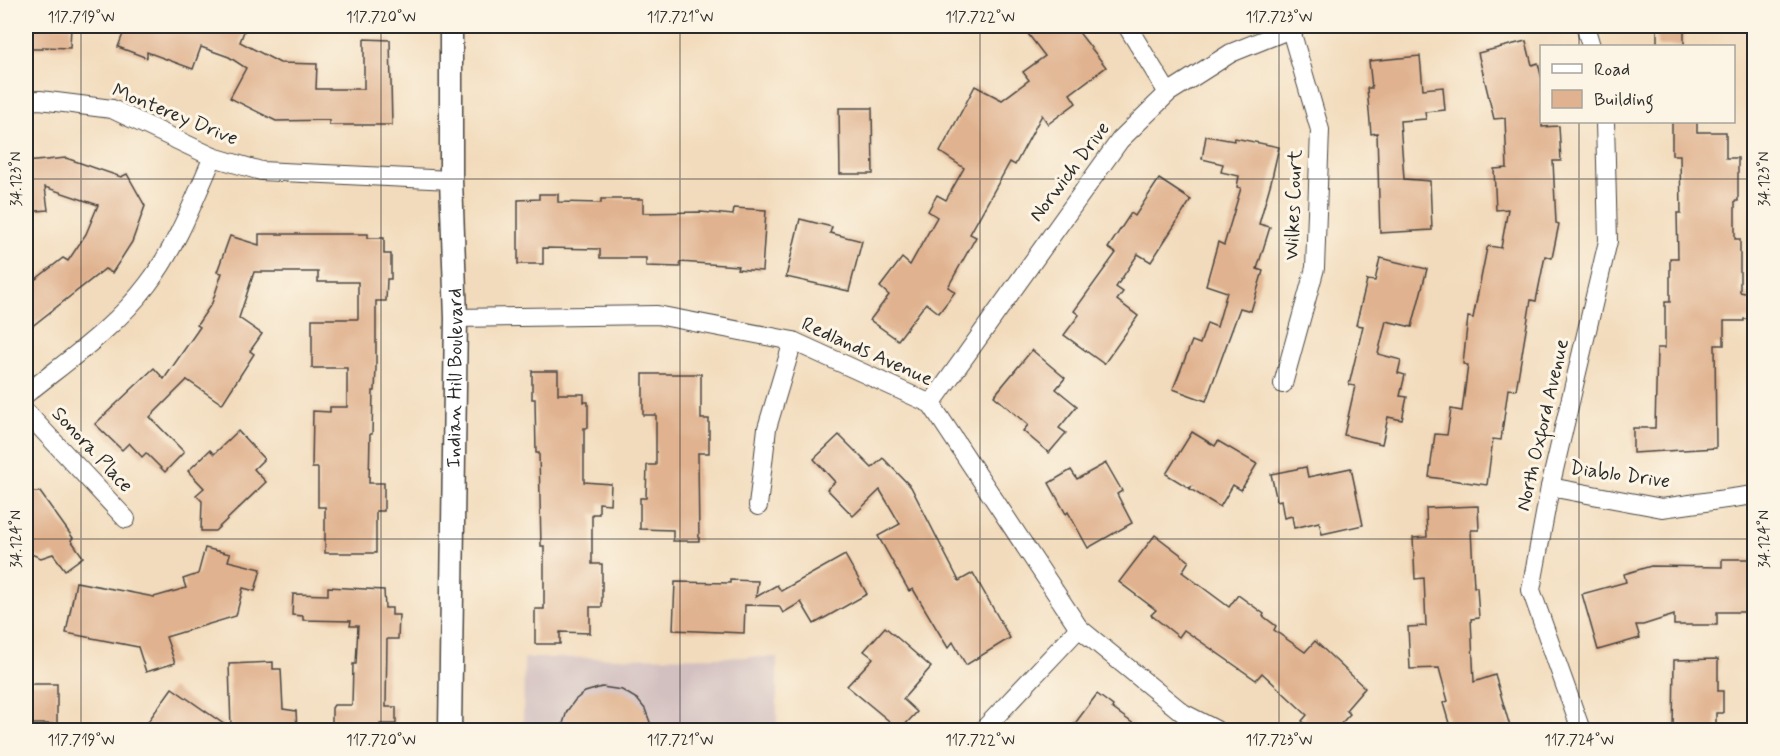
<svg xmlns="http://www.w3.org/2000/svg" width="1780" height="756" font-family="Mynerve,sans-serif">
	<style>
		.industrial { fill: #d2bfc0 }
		.building { fill: #e0b28f }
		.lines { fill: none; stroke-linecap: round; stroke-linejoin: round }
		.minor-casing { stroke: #494541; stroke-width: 20 }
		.tertiary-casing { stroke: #494541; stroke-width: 25 }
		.minor { stroke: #fff; stroke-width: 18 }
		.tertiary { stroke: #fff; stroke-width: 22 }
		.ticks { fill: none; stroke: #2b2b2b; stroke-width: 1.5; stroke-opacity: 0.45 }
		.labels { text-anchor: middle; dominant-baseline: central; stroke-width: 6; stroke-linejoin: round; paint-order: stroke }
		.street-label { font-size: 20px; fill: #2b2b2b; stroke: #fcf5e5 }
		.neatline { fill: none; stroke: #2b2b2b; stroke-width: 2 }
		.ticks-label { font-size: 15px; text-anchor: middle; fill: #2b2b2b }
	</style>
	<rect width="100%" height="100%" fill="#fcf5e5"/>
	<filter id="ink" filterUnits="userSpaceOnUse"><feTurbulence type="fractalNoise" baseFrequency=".0167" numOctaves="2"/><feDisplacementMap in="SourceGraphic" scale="12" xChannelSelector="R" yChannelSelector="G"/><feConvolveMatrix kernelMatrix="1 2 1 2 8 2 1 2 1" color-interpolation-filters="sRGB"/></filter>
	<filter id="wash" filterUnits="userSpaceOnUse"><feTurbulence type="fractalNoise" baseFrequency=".008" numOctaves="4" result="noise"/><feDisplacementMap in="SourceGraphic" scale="24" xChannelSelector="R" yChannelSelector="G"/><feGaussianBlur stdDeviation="1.35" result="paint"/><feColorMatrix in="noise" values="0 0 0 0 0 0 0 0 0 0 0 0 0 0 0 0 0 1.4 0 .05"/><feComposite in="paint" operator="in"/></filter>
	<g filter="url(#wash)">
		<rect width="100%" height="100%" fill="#f2dbbc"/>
		<path class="industrial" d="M777,657V730H523L524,658Z"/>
		<g id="blocks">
			<g class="building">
				<path d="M26,26H71L70,48L43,47V49H26Z"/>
				<path d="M126,26H246L240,42L280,63L317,64L316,89H364V39L390,40L392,125H329V120L276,121L230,98L246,68L229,57L201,47L193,69L147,52V58L118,47Z"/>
				<path d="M1022,26H1074L1106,67L1070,94L1076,103L1048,124L1042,115L1015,165L1010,162L970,234L976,237L948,287L955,292L939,313L926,303L898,340L870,320L889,295L880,287L902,258L910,265L937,217L928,211L937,195L946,200L964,168L940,152L975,86L1002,100L1029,80L1023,72L1045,56Z"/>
				<rect x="1657" y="26" width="27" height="20"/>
				<path d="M1526,41L1532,65L1538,63L1542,79V127L1559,126L1561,161H1553L1556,223L1559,224L1552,258L1545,256L1536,301L1531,300L1516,390L1508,389L1501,440L1493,439L1487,485L1429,477L1435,434L1447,435L1451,409L1462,411L1468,365L1463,364L1468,317L1473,318L1487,248L1489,246L1501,248L1508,209L1496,210L1494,169L1507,168L1505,118L1494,119L1478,53Z"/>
				<path d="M1420,56L1423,89L1443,87L1445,110L1425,112L1426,119L1400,121L1404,179L1430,181L1432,230L1380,233L1377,133L1371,134L1367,88H1372L1369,61Z"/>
				<path d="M839,108H872L873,174H840Z"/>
				<path d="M1672,122H1697V132H1726V158H1738V201H1735V239H1740V292L1751,294L1750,319H1744V321H1724V345H1715L1716,448L1633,453V428H1655L1657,348H1665V302H1670V258H1678L1677,213H1681L1680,155H1672Z"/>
				<path d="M1206,136L1234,141L1235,138L1279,147L1271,182L1259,224L1270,227L1257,269L1263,271L1251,311L1240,308L1206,401L1173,389L1192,341L1200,344L1207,323L1217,327L1227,292L1206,285L1218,242L1224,245L1241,188L1237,187L1239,176L1221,172L1223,164L1202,159Z"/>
				<path d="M66,158L121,177L127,174L145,206L132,242L112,273L105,269L26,331V265L36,279L63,258L68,261L86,234L98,205L45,187L48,210L26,212V162Z"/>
				<path d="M1159,179L1191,200L1151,262L1138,254L1116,287L1123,292L1117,300L1138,316L1104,364L1064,335L1079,315L1074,311L1116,253L1108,248L1131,213L1135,216Z"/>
				<path d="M539,194H558V202L601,203V199H643V213L701,212L733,215L734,208L766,210L762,271L737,269L738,266L680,262V267L646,266V258H600V249L543,248V264H518V200L539,199Z"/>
				<path d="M800,219L832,227L830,233L862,241L849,291L786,277Z"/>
				<path d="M259,234H368V238H384V254H391V279H387L386,301H376V368L375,391H373L372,434H370L369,483H384V511H376V553H325V507H318V468H312L313,411L330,412V407H347V368H312V319H358V282H318V272H254L239,318L262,334L250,351L254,354L222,404L187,380L150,417L184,452L165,472L146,453L142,457L129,443L122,450L95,424L154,368L164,379L200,327L197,325L212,303L222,273L217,272L230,236L259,245Z"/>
				<path d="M1380,258L1427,269L1412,327L1386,321L1378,354L1401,360L1398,373L1405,375L1400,396L1407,397L1402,420L1388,417L1382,444L1344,435L1355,386L1349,385L1363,326L1356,325L1367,280L1375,281Z"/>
				<path d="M1032,350L1065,378L1056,389L1077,406L1059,428L1066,433L1049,453L1023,431L1028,425L994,396Z"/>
				<path d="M532,371H558V394H584V402H588V428H584V482L611,484L610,504L599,503V514H592V564H602V607H590V633L560,632V644H535V609H544V546H541L539,453H536L535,399H532Z"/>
				<path d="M643,374H701V419H709V453H698L699,541H673V530L640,529V498H646L647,465H656V415H643Z"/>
				<path d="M238,431L264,459L254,469L266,482L215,531H201L202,501L196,495L204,488L188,471L210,450L214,454Z"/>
				<path d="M1192,432L1215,446L1218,441L1257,464L1241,490L1233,485L1220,507L1190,489L1191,487L1189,488L1166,474Z"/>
				<path d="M839,435L872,468L883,458L911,487L959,581L973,573L1010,638L966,665L953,642L948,648L913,589L909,591L878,536L900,524L880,490L853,516L827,489L835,482L814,459Z"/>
				<path d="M1106,463L1122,491L1117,494L1132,523L1088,548L1068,512L1066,514L1049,483L1071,470L1077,479Z"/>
				<path d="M1306,467L1308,477L1351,468L1363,525L1322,534L1319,522L1294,528L1292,516L1284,518L1281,500L1277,501L1271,474Z"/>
				<path d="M26,492H40L73,538L71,540L83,557L65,570L53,554L41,558L26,552Z"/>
				<path d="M1478,506L1479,530H1471L1474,587H1477L1479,618L1471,619L1474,682L1495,675L1511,730H1451L1443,703L1448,701L1439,668L1410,669L1408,627L1426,626L1424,578L1415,579L1413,538L1427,537L1426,508Z"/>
				<path d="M1155,535L1189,561L1182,572L1229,607L1238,595L1264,614L1263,616L1276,626L1274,630L1305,652L1315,641L1365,688L1346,710L1350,714L1335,730H1312L1302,721L1307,715L1262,673L1256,680L1184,630L1179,637L1151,615L1156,610L1119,582Z"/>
				<path d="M205,548L230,554L228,561L261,569L255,591L243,588L236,616L166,637L175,663L146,672L138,647L66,633L76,582L154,597L186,588L183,579L198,574Z"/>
				<path d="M845,555L867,594L814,624L801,602L783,613L779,606L745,605L744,633L673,630L675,582L730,583V580L758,581L756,597L777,585L781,591Z"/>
				<path d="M1722,559H1754V612H1717V625H1674V615L1643,625H1636L1640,638L1598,650L1582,594L1626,582L1624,574L1651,566L1722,567Z"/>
				<path d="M328,587L384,590L385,608H392V615H399L398,639H387L386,707H396V724H380V730H332V708L334,705H352L353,664H356L358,626H350L351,621L303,620V616L292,615L293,594L328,595Z"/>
				<path d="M885,627L931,667L903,699L917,712L900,730L847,686L873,658L864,651Z"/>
				<path d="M1718,659V691H1723V713H1716V730H1673L1674,660Z"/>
				<path d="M273,662V669H281L283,709L296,711L297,730H142L172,688L231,729L229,664Z"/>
				<rect x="26" y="684" width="31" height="40"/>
				<path d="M602,687L622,690L637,699L645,709L653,730H561L567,711L575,700L585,692Z"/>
				<path d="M1097,694L1113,706L1112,708L1142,730H1070Z"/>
			</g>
		</g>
	</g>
	<g filter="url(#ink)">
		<use href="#blocks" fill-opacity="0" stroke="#494541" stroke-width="1.5"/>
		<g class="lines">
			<g class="minor-casing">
				<g id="minor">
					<path d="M1127,26L1168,93"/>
					<path d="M1585,26L1591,46"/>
					<path d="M26,101L40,100L112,109L213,157L261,171L451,180"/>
					<path d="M456,318L657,315L793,341L931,404L1079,628L1183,713L1216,730"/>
					<path d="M1283,384L1315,268L1320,130L1290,27"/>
					<path d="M26,394C68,360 115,328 148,284C177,246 194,200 213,157"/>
					<path d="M931,404L1120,140L1168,93L1231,53L1298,26"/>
					<path d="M26,412L126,519"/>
					<path d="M1550,487L1662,508L1754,495"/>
					<path d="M758,506L767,428L793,341"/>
					<path d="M983,730L1079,628"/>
					<path d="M1581,730L1531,590L1550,487L1608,241L1605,122"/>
				</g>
			</g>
			<g class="tertiary-casing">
				<g id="tertiary">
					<path id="s1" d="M450,730L456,318L451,180V26"/>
				</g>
			</g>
			<use href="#minor" class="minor"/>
			<use href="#tertiary" class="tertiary"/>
		</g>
	</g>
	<path class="ticks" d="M81,26V730M381,26V730M680,26V730M980,26V730M1279,26V730M1579,26V46M1579,122V730M26,179H1754M26,539H1754"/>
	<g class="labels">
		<g class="street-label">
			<text transform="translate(175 115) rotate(22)">Monterey Drive</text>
			<text transform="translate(1070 172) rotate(-53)">Norwich Drive</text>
			<text transform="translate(1294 205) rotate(-88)">Wilkes Court</text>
			<text transform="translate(867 352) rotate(24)">Redlands Avenue</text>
			<text stroke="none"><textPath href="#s1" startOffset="352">Indian Hill Boulevard</textPath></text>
			<text transform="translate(1543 425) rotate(-77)">North Oxford Avenue</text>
			<text transform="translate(92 450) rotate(47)">Sonora Place</text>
			<text transform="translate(1620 475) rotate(8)">Diablo Drive</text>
		</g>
	</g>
	<rect width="1780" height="756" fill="none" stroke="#fcf5e5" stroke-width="66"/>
	<rect x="1540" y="45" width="195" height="78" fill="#fcf5e5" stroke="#a8a49b" stroke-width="1.5"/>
	<rect x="1552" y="64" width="30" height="9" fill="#ffffff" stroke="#a8a49b" stroke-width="1.5"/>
	<text x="1594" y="75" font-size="18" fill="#2b2b2b">Road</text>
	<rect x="1552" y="90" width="30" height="18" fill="#e0b28f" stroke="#a8a49b" stroke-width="1.5"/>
	<text x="1594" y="105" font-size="18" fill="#2b2b2b">Building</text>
	<rect x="33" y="33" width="1714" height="690" class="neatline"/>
	<g class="ticks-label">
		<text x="81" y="22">117.719°W</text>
		<text x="381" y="22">117.720°W</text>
		<text x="680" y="22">117.721°W</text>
		<text x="980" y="22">117.722°W</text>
		<text x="1279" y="22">117.723°W</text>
		<text transform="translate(1764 179) rotate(-90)" y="5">34.123°N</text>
		<text transform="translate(16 179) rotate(-90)" y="5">34.123°N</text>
		<text transform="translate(1764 539) rotate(-90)" y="5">34.124°N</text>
		<text transform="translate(16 539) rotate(-90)" y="5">34.124°N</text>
		<text x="81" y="745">117.719°W</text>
		<text x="381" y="745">117.720°W</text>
		<text x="680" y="745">117.721°W</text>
		<text x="980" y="745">117.722°W</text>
		<text x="1279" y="745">117.723°W</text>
		<text x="1579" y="745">117.724°W</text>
	</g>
</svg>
